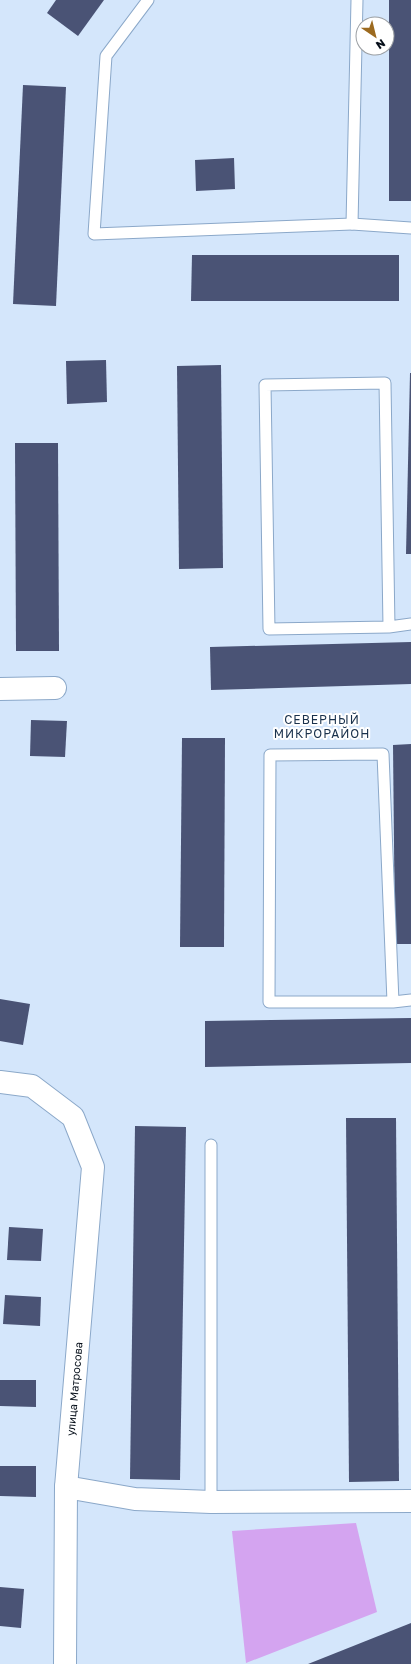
<svg xmlns="http://www.w3.org/2000/svg" width="411" height="1664" font-family="'Golos Text',sans-serif">
	<style>
		.green { fill: #d4a4f0 }
		.building { fill: #4a5375 }
		.lines { fill: none; stroke-linecap: round; stroke-linejoin: round }
		.service-casing { stroke: #8ba8c9; stroke-width: 13 }
		.minor-casing { stroke: #8ba8c9; stroke-width: 24 }
		.service { stroke: #fff; stroke-width: 11 }
		.minor { stroke: #fff; stroke-width: 22 }
		.labels { text-anchor: middle; dominant-baseline: central; stroke-width: 4; stroke-linejoin: round; paint-order: stroke }
		.street-label { font-size: 11px; fill: #050e19; stroke: #fff }
		.neighbourhood-label { font-size: 12px; letter-spacing: 1px; fill: #19314c; stroke: #fff }
	</style>
	<rect width="100%" height="100%" fill="#d4e6fb"/>
	<path class="green" d="M356,1523L377,1612L246,1663L232,1531Z"/>
	<g class="building">
		<path d="M56,0H104L78,36L47,13Z"/>
		<rect x="389" y="0" width="22" height="201"/>
		<path d="M23,85L66,87L56,306L13,304Z"/>
		<path d="M234,158L235,189L196,191L195,160Z"/>
		<path d="M192,255H399V301H191Z"/>
		<path d="M106,360L107,402L67,404L66,361Z"/>
		<path d="M221,365L223,568L179,569L177,366Z"/>
		<path d="M410,373H411V554H406Z"/>
		<path d="M15,443H58L59,651H16Z"/>
		<path d="M411,642V684L211,690L210,647Z"/>
		<path d="M31,720L67,721L65,757L30,756Z"/>
		<path d="M182,738H225L224,947H180Z"/>
		<path d="M411,744V944H395L393,745Z"/>
		<path d="M0,999L30,1004L23,1045L0,1041Z"/>
		<path d="M411,1018V1063L205,1067V1021Z"/>
		<path d="M346,1118H396L399,1481L349,1482Z"/>
		<path d="M135,1126L186,1127L180,1480L130,1479Z"/>
		<path d="M9,1227L43,1229L41,1261L7,1260Z"/>
		<path d="M5,1295L41,1297L40,1326L3,1324Z"/>
		<path d="M0,1380H36V1407L0,1406Z"/>
		<path d="M0,1466H36V1497L0,1496Z"/>
		<path d="M0,1587L24,1589L21,1628L0,1626Z"/>
		<path d="M411,1623V1664H308Z"/>
	</g>
	<g class="lines">
		<g class="service-casing">
			<g id="service">
				<path d="M148,0L106,56L94,234L352,224L357,0"/>
				<path d="M352,224L411,228"/>
				<path d="M389,627L385,383L265,385L269,629L389,627L411,624"/>
				<path d="M393,1002L383,754L270,755L269,1002H393L411,1000"/>
				<path d="M211,1145V1502"/>
			</g>
		</g>
		<g class="minor-casing">
			<g id="minor">
				<path d="M0,689L55,688"/>
				<path d="M0,1082L32,1086L73,1117L93,1167L66,1487L65,1664"/>
				<path d="M66,1487L135,1499L211,1502L411,1501"/>
			</g>
		</g>
		<use href="#service" class="service"/>
		<use href="#minor" class="minor"/>
	</g>
	<g class="labels">
		<g class="street-label">
			<text transform="translate(74 1389) rotate(-85)">улица Матросова</text>
		</g>
		<g class="neighbourhood-label">
			<text x="322" y="719">СЕВЕРНЫЙ<tspan x="322" dy="14">МИКРОРАЙОН</tspan></text>
		</g>
	</g>
	<g transform="translate(375 36) rotate(145)"><circle r="19" fill="#ffffff" stroke="#9b9fa3"/>
	<path d="M0-3L7 15L0 10L-7 15Z" fill="#9c6a1f"/>
	<text y="-6" font-size="11" font-weight="bold" text-anchor="middle" fill="#050e19">N</text>
	</g>
</svg>
